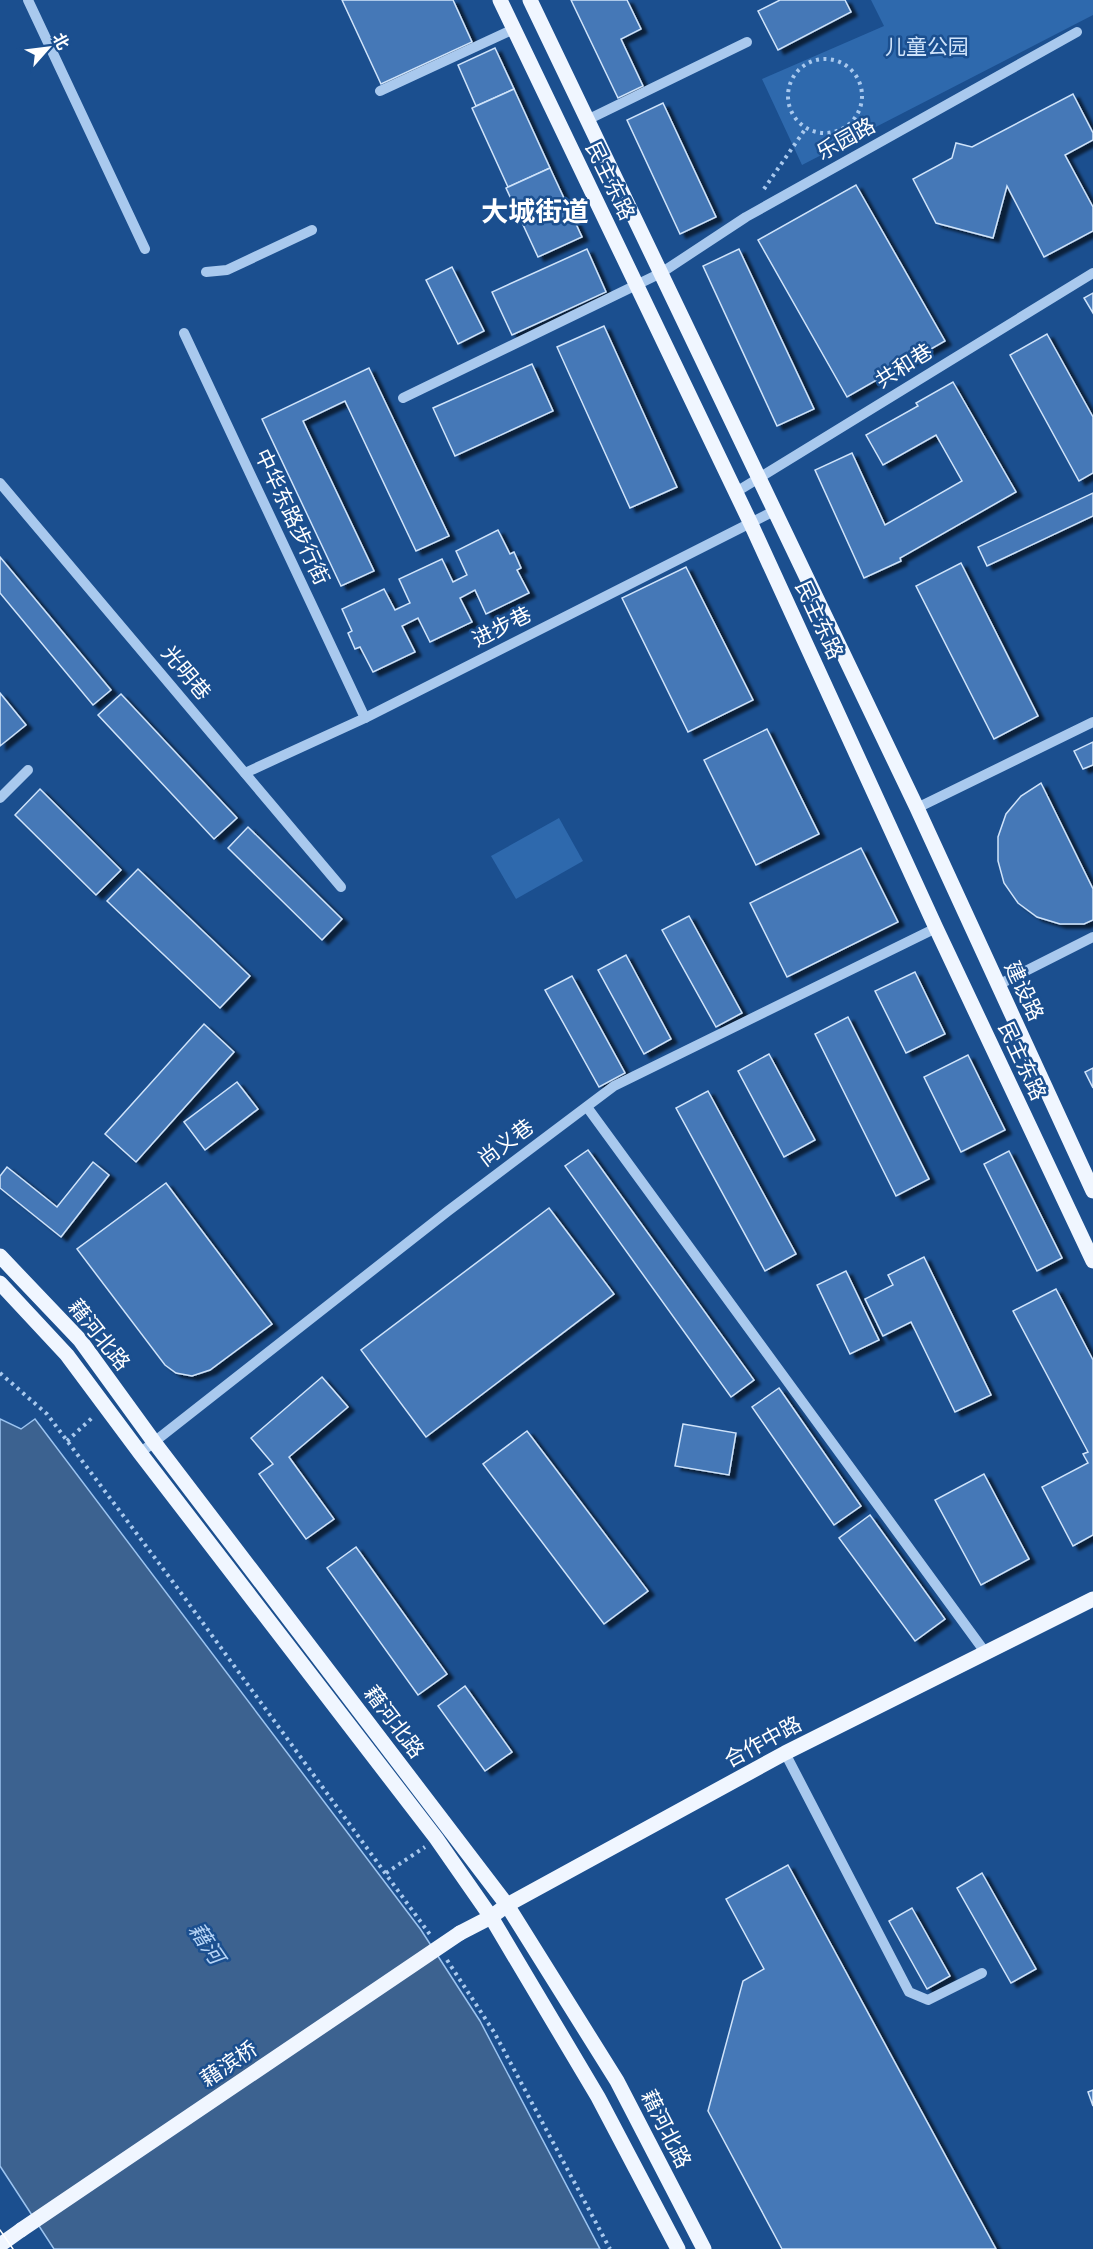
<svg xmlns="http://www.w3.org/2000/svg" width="1093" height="2249" font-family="Jost,'Noto Sans SC',sans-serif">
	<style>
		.green { fill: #2e69ad }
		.water { fill: #3c6290; stroke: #9cc4f0; stroke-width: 1.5 }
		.building { fill: #4478b7; stroke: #cfe3fa; stroke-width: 1.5; filter: url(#shadow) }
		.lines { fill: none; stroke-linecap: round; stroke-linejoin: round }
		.path { stroke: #a9c9ee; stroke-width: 4; stroke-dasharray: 3 4.5; stroke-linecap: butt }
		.minor { stroke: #a9c9ee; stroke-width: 10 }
		.major { stroke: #f0f6ff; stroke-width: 15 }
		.tram { stroke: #fff; stroke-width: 1.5 }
		.major-bridge { stroke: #f0f6ff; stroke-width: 15 }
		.labels { text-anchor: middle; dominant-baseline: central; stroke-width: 5; stroke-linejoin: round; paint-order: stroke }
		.park-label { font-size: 21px; fill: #cfe3fa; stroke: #1b4f8f }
		.street-label { font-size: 21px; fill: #fff; stroke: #1b4f8f }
		.water-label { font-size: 22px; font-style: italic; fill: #b5d3f5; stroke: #1b4f8f }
		.district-label { font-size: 27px; font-weight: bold; fill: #fff; stroke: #1b4f8f }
	</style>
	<defs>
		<filter id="shadow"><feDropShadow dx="6" dy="4" stdDeviation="1.5" flood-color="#0009"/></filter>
	</defs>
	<rect width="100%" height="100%" fill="#1b4f8f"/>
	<g class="green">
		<path d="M871,0H1093V15L802,165L762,79L884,26Z"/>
		<path d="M559,818L583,861L516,899L491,856Z"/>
	</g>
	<path class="water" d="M0,1419L21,1429L35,1419L421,1930L480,2021L600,2249H54L0,2166Z"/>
	<g class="building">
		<path d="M342,0H453L472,42L381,84Z"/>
		<path d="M571,0H627L641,29L621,39L643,86L618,98Z"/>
		<path d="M780,0H845L851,12L778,50L758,11Z"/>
		<path d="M495,48L514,89L476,106L458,65Z"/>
		<path d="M514,89L550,168L508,187L472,108Z"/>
		<path d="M1073,94L1093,133V140L1065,155L1093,207V231L1044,257L1007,186L993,238L936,223L913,179L952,158L956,143L972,147Z"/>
		<path d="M663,103L716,217L680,234L627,120Z"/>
		<path d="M550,168L582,237L538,257L506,188Z"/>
		<path d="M856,185L945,341L847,397L758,240Z"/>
		<path d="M587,249L606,292L512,335L492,292Z"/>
		<path d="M739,249L814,409L777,426L703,266Z"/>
		<path d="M452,267L484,331L458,344L426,280Z"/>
		<path d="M1093,293V313L1084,298Z"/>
		<path d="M604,326L677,487L630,508L557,347Z"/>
		<path d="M1047,334L1093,417V473L1079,481L1010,355Z"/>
		<path d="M532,364L553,411L455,456L433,408Z"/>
		<path d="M369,368L449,536L416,551L345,401L303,421L374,571L341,586L262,419Z"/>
		<path d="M953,382L1016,492L900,558L901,561L864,578L815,470L852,453L885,525L962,481L936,435L883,465L866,435L918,406L916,403Z"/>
		<path d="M1093,493V516L987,566L978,547Z"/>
		<path d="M498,530L510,554L514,552L521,568L517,570L529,593L486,614L475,590L460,598L472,622L430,642L418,618L402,626L415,652L373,672L360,647L355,649L348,633L352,631L342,609L384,589L395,610L410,603L399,579L442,559L453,582L467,575L456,551Z"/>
		<path d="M0,557L111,690L93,705L0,593Z"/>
		<path d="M961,563L1038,716L994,739L916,586Z"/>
		<path d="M686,567L753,700L688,732L622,598Z"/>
		<path d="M0,693L26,725L0,746Z"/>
		<path d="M121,694L237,818L214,839L98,715Z"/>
		<path d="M767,729L819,834L756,865L704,760Z"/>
		<path d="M1093,742V765L1083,769L1074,751Z"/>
		<path d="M1041,783L1093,889V920L1084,924H1060L1037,917L1018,903L1004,883L998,861V837L1006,814L1021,796Z"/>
		<path d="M40,789L121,870L96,895L15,815Z"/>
		<path d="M248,827L342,919L322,940L228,848Z"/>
		<path d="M861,848L898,922L787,977L750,903Z"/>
		<path d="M138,869L250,976L220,1008L107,901Z"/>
		<path d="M689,916L742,1013L716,1027L662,930Z"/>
		<path d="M626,955L671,1039L644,1054L598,970Z"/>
		<path d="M915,972L945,1034L906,1053L875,991Z"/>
		<path d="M572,976L625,1073L599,1087L545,990Z"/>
		<path d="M848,1017L929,1179L896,1196L815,1034Z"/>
		<path d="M204,1024L234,1052L136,1162L105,1134Z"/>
		<path d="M769,1054L815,1140L784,1157L738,1071Z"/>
		<path d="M968,1055L1005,1130L961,1152L924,1077Z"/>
		<path d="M1093,1068V1088L1085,1072Z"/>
		<path d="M237,1082L258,1109L205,1150L184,1122Z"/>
		<path d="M708,1091L796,1254L765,1271L676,1108Z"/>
		<path d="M588,1150L754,1380L731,1397L565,1166Z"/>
		<path d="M1009,1151L1062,1258L1037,1271L984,1164Z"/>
		<path d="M93,1162L109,1175L61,1237L0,1188V1176L7,1167L57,1207Z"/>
		<path d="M166,1183L272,1324L210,1370L192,1376L176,1373L165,1365L77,1249Z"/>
		<path d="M549,1208L614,1294L426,1437L361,1350Z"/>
		<path d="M924,1257L991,1395L955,1412L911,1322L883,1336L865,1299L893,1285L888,1275Z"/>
		<path d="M846,1271L879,1340L850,1354L817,1285Z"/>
		<path d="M1056,1289L1093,1360V1535L1073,1546L1042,1487L1088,1463L1083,1454L1088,1452L1013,1311Z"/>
		<path d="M322,1377L348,1407L289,1457L334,1519L306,1539L259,1474L273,1464L251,1438Z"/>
		<path d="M779,1388L861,1506L834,1525L752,1407Z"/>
		<path d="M683,1424L736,1433L729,1475L675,1466Z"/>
		<path d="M527,1431L648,1591L604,1624L483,1464Z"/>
		<path d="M984,1474L1029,1559L981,1585L935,1500Z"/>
		<path d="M870,1515L945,1619L915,1641L839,1538Z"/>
		<path d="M356,1547L447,1674L418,1695L327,1568Z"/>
		<path d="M465,1686L512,1752L485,1771L438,1706Z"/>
		<path d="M788,1865L996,2249H782L708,2111L743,1981L764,1969L726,1899Z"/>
		<path d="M982,1873L1036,1969L1011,1983L957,1888Z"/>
		<path d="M912,1908L950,1976L927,1989L889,1921Z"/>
		<path d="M1093,2090V2106L1088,2092Z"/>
	</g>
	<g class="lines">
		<g class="path">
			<circle cx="825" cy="96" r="37"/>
			<path d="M764,189L806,128"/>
			<path d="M0,1373L47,1414L173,1582L431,1936"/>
			<path d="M67,1441L93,1417"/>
			<path d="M386,1873L425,1847"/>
			<path d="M447,1960L494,2032L610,2249"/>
		</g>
		<g class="minor">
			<path d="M28,0L145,249"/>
			<path d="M380,91L514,29"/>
			<path d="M587,120L747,42"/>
			<path d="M206,272L227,270L312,230"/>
			<path d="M184,333L365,718"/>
			<path d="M403,398L661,273L746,217L1077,32"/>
			<path d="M0,483L341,887"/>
			<path d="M736,492L1093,273"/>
			<path d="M245,773L365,718L774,511"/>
			<path d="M0,798L28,770"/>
			<path d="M917,808L1093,722"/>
			<path d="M998,985L1093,937"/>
			<path d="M587,1107L985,1652"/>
			<path d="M140,1453L448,1211L614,1086L936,928"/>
			<path d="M785,1753L909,1992L928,2000L982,1973"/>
		</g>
		<g class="major">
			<path d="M500,0L751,524L936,928L1093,1261"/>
			<path d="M530,0L917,808L1093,1191"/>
			<path d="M0,1256L80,1340L154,1442L507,1905L617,2081L704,2249"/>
			<path d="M0,1283L67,1355L140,1453L436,1838L491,1917L598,2097L678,2249"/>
			<path d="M460,1933L491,1917L507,1905L785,1753L1093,1599"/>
			<path d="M0,2245L21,2230"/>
		</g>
		<path class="tram" d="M0,2230L13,2249"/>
		<path class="major-bridge" d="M21,2230L460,1933"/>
	</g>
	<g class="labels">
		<g class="park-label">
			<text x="927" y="47">儿童公园</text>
		</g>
		<g class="street-label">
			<text transform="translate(846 139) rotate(-29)">乐园路</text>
			<text transform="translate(610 181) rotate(64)">民主东路</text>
			<text transform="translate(904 366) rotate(-32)">共和巷</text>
			<text transform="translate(292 517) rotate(65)">中华东路步行街</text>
			<text transform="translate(819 620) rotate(65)">民主东路</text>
			<text transform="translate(502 627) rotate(-27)">进步巷</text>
			<text transform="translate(186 673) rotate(50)">光明巷</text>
			<text transform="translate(1024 991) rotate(65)">建设路</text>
			<text transform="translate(1022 1061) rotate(65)">民主东路</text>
			<text transform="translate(506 1143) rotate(-37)">尚义巷</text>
			<text transform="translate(99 1335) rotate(51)">藉河北路</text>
			<text transform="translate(394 1722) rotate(53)">藉河北路</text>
			<text transform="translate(763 1742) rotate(-28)">合作中路</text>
			<text transform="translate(229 2064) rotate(-34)">藉滨桥</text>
			<text transform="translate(666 2129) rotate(63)">藉河北路</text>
		</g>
		<g class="water-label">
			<text transform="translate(207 1943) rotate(56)">藉河</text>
		</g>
		<g class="district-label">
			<text x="535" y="211">大城街道</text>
		</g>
	</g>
	<g transform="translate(48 48) rotate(62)" stroke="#1b4f8f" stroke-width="4.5" paint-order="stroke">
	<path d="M0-4.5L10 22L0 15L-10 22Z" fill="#ffffff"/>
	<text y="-9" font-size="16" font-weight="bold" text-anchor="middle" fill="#ffffff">北</text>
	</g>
</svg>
